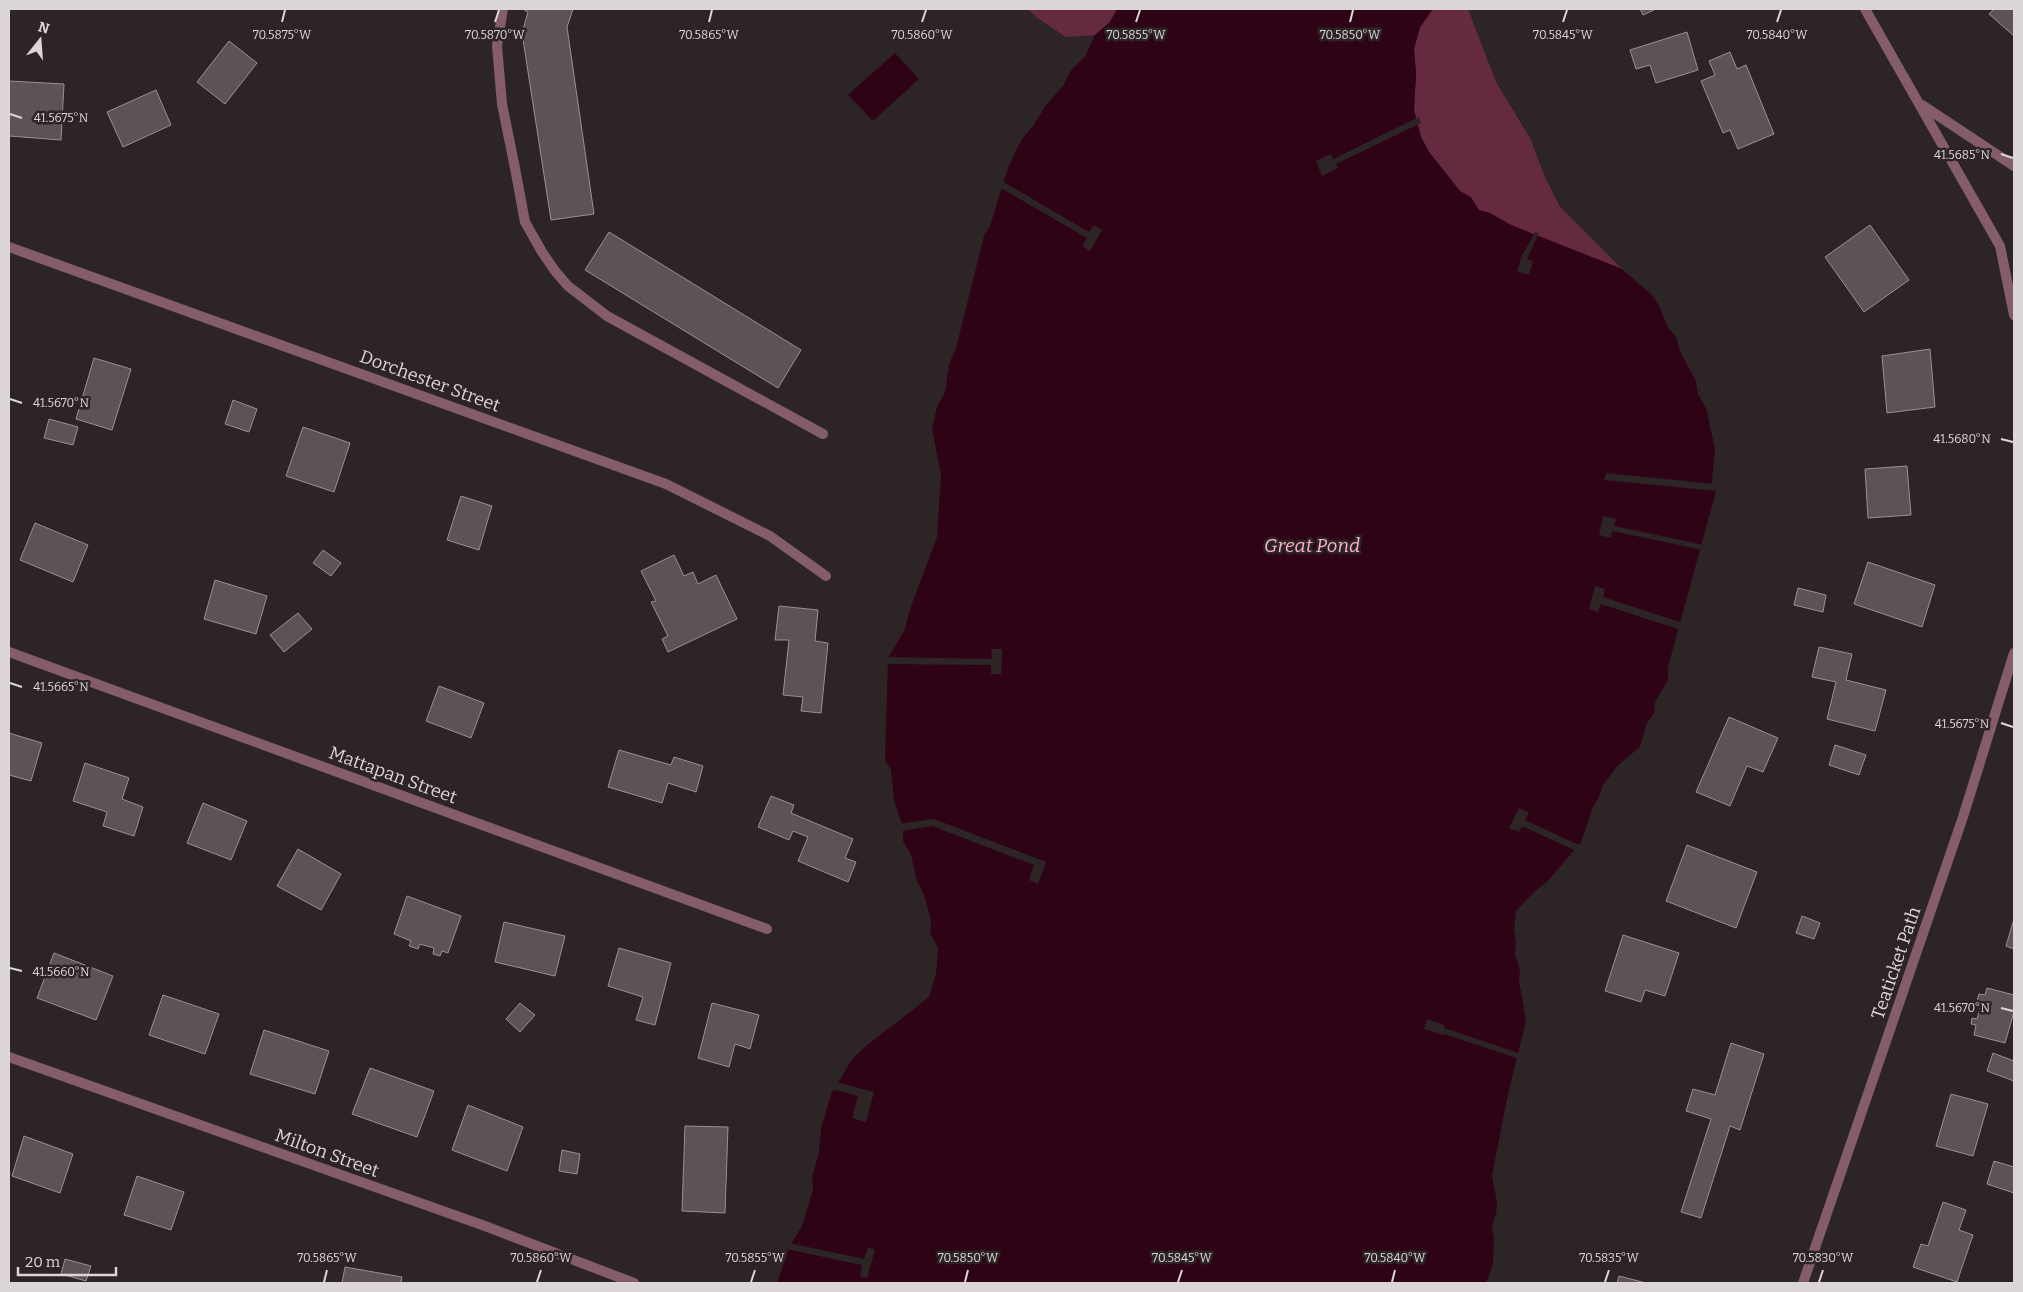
<svg xmlns="http://www.w3.org/2000/svg" width="2023" height="1292" font-family="Bitter,serif">
	<style>
		.green { fill: #662a40 }
		.water { fill: #2f0316 }
		.pier { fill: #2d2426 }
		.building { fill: #5d5356; stroke: #9b9093 }
		.lines { fill: none; stroke-linecap: round; stroke-linejoin: round }
		.lane { stroke: #855d69; stroke-width: 10 }
		.street { stroke: #855d69; stroke-width: 10 }
		.ticks { fill: none; stroke: #dcd6d7; stroke-width: 2 }
		.labels { text-anchor: middle; dominant-baseline: central; stroke-width: 5; stroke-linejoin: round; paint-order: stroke }
		.street-label { font-size: 18px; fill: #dcd6d7; stroke: #2d2426 }
		.water-label { font-size: 19px; font-style: italic; fill: #ffb3cb; stroke: #2d2426 }
		.ticks-label { font-size: 12px; text-anchor: middle; fill: #dcd6d7; stroke: #2d2426; stroke-width: 5; stroke-linejoin: round; paint-order: stroke }
	</style>
	<rect width="100%" height="100%" fill="#2d2426"/>
	<g class="green">
		<path d="M1028,9H1117L1110,22L1095,35L1066,37L1036,17Z"/>
		<path d="M1433,9H1468L1496,82L1530,138L1545,177L1560,207L1622,269L1511,225L1490,213L1479,210L1471,198L1460,191L1429,152L1421,137L1414,110L1416,73L1414,49L1420,27Z"/>
	</g>
	<g class="water">
		<path d="M1117,9H1433L1420,27L1414,49L1416,73L1414,110L1421,137L1429,152L1460,191L1471,197L1479,210L1490,213L1511,225L1622,269L1652,295L1658,304L1669,329L1676,337L1680,351L1696,381L1698,394L1706,408L1715,449L1712,482L1716,491L1668,667V680L1655,702L1654,713L1647,723L1640,747L1618,765L1603,785L1599,797L1593,807L1581,842L1547,882L1535,891L1516,911L1514,929L1516,942L1515,955L1520,969L1519,981L1526,1021L1508,1094L1492,1175L1497,1202L1496,1214L1492,1226L1494,1239L1493,1264L1486,1283H777L790,1246L803,1224L813,1189L812,1177L819,1153L821,1129L831,1094L853,1058L866,1046L929,997L936,973L938,948L930,933L931,921L924,895L917,881L911,855L903,841V828L894,800L891,770L885,760L888,658L905,629L910,609L937,537L941,475L932,429L937,407L945,392L949,364L956,348L984,236L990,226L1008,168L1018,146L1025,135L1033,126L1046,105L1063,86L1071,70L1085,57L1095,35L1110,22Z"/>
		<path d="M895,53L919,79L873,121L848,95Z"/>
	</g>
	<g class="pier">
		<path d="M1419,117L1421,123L1336,164L1338,168L1322,176L1316,161L1331,154L1333,159Z"/>
		<path d="M1002,181L1089,232L1094,225L1102,230L1090,251L1082,246L1087,238L999,187Z"/>
		<path d="M1535,232L1539,233L1527,259L1533,261L1529,275L1517,271L1521,258Z"/>
		<path d="M1606,473L1715,484L1718,491L1604,480Z"/>
		<path d="M1603,516L1616,519L1614,526L1704,545L1703,550L1612,531L1611,538L1599,535Z"/>
		<path d="M1595,586L1605,589L1603,597L1683,623L1681,630L1601,604L1598,612L1589,609Z"/>
		<path d="M991,649H1002L1001,674H991V665L885,664L886,657L992,659Z"/>
		<path d="M1519,808L1529,812L1525,820L1581,846L1576,851L1522,826L1519,832L1509,828Z"/>
		<path d="M934,819L1046,862L1038,884L1029,880L1034,865L932,826L901,831L899,824Z"/>
		<path d="M1427,1019L1444,1025V1028L1521,1054L1520,1059L1444,1034L1443,1035L1424,1029Z"/>
		<path d="M836,1082L874,1092L866,1122L852,1118L858,1096L832,1089Z"/>
		<path d="M789,1243L864,1259L868,1248L875,1249L867,1278L860,1277L862,1265L786,1249Z"/>
	</g>
	<g class="building">
		<path d="M523,9H573L567,27L594,214L551,220L522,33L528,12Z"/>
		<path d="M1640,9H1656L1643,15Z"/>
		<path d="M1994,9H2014V36L1989,14Z"/>
		<path d="M1687,32L1698,70L1656,83L1650,65L1636,69L1630,50Z"/>
		<path d="M229,41L257,63L225,104L197,82Z"/>
		<path d="M1730,52L1737,69L1746,65L1774,134L1738,149L1730,130L1723,133L1701,81L1715,75L1709,61Z"/>
		<path d="M9,81L64,84L61,140L9,136Z"/>
		<path d="M156,90L171,125L123,147L107,112Z"/>
		<path d="M1870,225L1909,280L1864,312L1825,257Z"/>
		<path d="M609,232L801,350L778,388L585,270Z"/>
		<path d="M1930,349L1935,407L1887,413L1882,356Z"/>
		<path d="M94,358L131,369L112,430L76,419Z"/>
		<path d="M233,400L257,409L249,432L225,424Z"/>
		<path d="M49,419L78,427L73,445L44,438Z"/>
		<path d="M303,427L350,443L334,492L286,476Z"/>
		<path d="M1907,466L1911,515L1868,518L1865,469Z"/>
		<path d="M461,496L492,506L479,550L447,540Z"/>
		<path d="M35,523L88,545L73,582L20,560Z"/>
		<path d="M323,550L341,563L331,576L313,563Z"/>
		<path d="M674,555L684,576L693,572L698,584L716,575L737,619L668,652L662,639L668,636L651,602L656,601L641,571Z"/>
		<path d="M1868,562L1935,585L1922,627L1854,604Z"/>
		<path d="M215,580L267,596L256,634L204,619Z"/>
		<path d="M1798,588L1826,595L1823,612L1794,605Z"/>
		<path d="M779,606L818,610L815,641L828,643L821,713L801,711L803,697L783,695L789,640H775Z"/>
		<path d="M298,613L312,629L284,652L270,635Z"/>
		<path d="M1819,647L1852,654L1846,680L1886,690L1875,731L1827,719L1836,682L1812,677Z"/>
		<path d="M439,686L484,703L471,738L426,721Z"/>
		<path d="M1729,717L1778,738L1763,772L1747,766L1730,806L1696,792Z"/>
		<path d="M9,733L42,743L31,781L9,775Z"/>
		<path d="M1835,745L1866,755L1859,775L1829,765Z"/>
		<path d="M619,750L671,765L674,757L703,766L696,792L668,783L662,803L608,787Z"/>
		<path d="M85,763L129,778L122,799L143,807L134,836L103,826L107,812L73,801Z"/>
		<path d="M771,796L794,805L791,813L853,839L845,858L856,862L848,882L798,861L808,837L793,831L789,840L758,827Z"/>
		<path d="M203,803L247,821L231,860L187,843Z"/>
		<path d="M1687,845L1757,872L1736,928L1666,901Z"/>
		<path d="M298,849L341,874L321,910L277,886Z"/>
		<path d="M407,896L461,916L448,953L442,951L440,956L433,954L434,948L420,944L418,949L409,946L411,941L394,934Z"/>
		<path d="M1802,916L1820,923L1814,939L1796,933Z"/>
		<path d="M2014,919V949L2006,946Z"/>
		<path d="M504,922L565,936L555,976L495,962Z"/>
		<path d="M1623,935L1679,953L1665,996L1645,990L1641,1002L1605,991Z"/>
		<path d="M619,948L671,963L655,1025L636,1020L643,997L608,986Z"/>
		<path d="M54,953L113,976L96,1020L37,998Z"/>
		<path d="M1987,988L2014,995V1012L2005,1043L1974,1035L1976,1025L1971,1024L1972,1018L1977,1019L1982,1002L1977,1001L1979,994L1985,995Z"/>
		<path d="M163,995L219,1014L205,1054L149,1035Z"/>
		<path d="M520,1003L535,1015L520,1032L506,1019Z"/>
		<path d="M712,1003L759,1015L750,1049L735,1044L729,1067L698,1058Z"/>
		<path d="M264,1030L329,1051L315,1094L250,1074Z"/>
		<path d="M1731,1043L1764,1054L1740,1130L1730,1126L1701,1218L1681,1212L1711,1119L1686,1111L1693,1089L1715,1095Z"/>
		<path d="M1993,1053L2014,1061V1081L1987,1071Z"/>
		<path d="M370,1068L434,1091L417,1137L352,1114Z"/>
		<path d="M1951,1094L1988,1104L1973,1156L1936,1146Z"/>
		<path d="M468,1105L523,1127L507,1171L452,1150Z"/>
		<path d="M685,1126L728,1127L725,1213L682,1211Z"/>
		<path d="M24,1136L73,1154L60,1193L12,1176Z"/>
		<path d="M562,1150L580,1154L577,1174L559,1171Z"/>
		<path d="M1994,1161L2014,1167V1193L1987,1184Z"/>
		<path d="M137,1176L184,1192L171,1230L124,1215Z"/>
		<path d="M1943,1202L1966,1210L1959,1230L1973,1235L1957,1282L1913,1267L1921,1244L1928,1246Z"/>
		<path d="M65,1259L91,1266L86,1281L61,1274Z"/>
		<path d="M345,1267L402,1277L401,1283H342Z"/>
		<path d="M1619,1276L1646,1283H1617Z"/>
	</g>
	<g class="lines">
		<path class="lane" d="M503,9L497,46L502,104L515,168L525,222L542,252L555,271L568,286L607,316L823,434"/>
		<g class="street">
			<path d="M1865,9L2000,246L2014,315"/>
			<path d="M1922,105L2014,166"/>
			<path d="M9,247L666,484L770,536L826,576"/>
			<path d="M9,652L767,929"/>
			<path d="M9,1057L485,1226L634,1283"/>
			<path d="M1803,1283L1963,817L2014,653"/>
		</g>
	</g>
	<path class="ticks" d="M282,22L285,10M495,22L499,10M709,22L712,10M922,22L926,10M1136,22L1140,10M1350,22L1353,10M1563,22L1567,10M1777,22L1781,10M10,114L22,118M2001,154L2013,158M10,399L22,403M2001,439L2013,442M10,683L22,687M2001,723L2013,727M10,968L22,971M2001,1008L2013,1011M324,1282L327,1270M537,1282L541,1270M751,1282L755,1270M965,1282L968,1270M1178,1282L1182,1270M1392,1282L1395,1270M1605,1282L1609,1270M1819,1282L1823,1270"/>
	<g class="labels">
		<g class="street-label">
			<text transform="translate(430 381) rotate(20)">Dorchester Street</text>
			<text transform="translate(393 775) rotate(20)">Mattapan Street</text>
			<text transform="translate(1896 963) rotate(-71)">Teaticket Path</text>
			<text transform="translate(327 1153) rotate(20)">Milton Street</text>
		</g>
		<g class="water-label">
			<text x="1312" y="545">Great Pond</text>
		</g>
	</g>
	<g class="ticks-label">
		<text x="282" y="39">70.5875°W</text>
		<text x="495" y="39">70.5870°W</text>
		<text x="709" y="39">70.5865°W</text>
		<text x="922" y="39">70.5860°W</text>
		<text x="1136" y="39">70.5855°W</text>
		<text x="1350" y="39">70.5850°W</text>
		<text x="1563" y="39">70.5845°W</text>
		<text x="1777" y="39">70.5840°W</text>
		<text x="61" y="122">41.5675°N</text>
		<text x="1962" y="159">41.5685°N</text>
		<text x="61" y="407">41.5670°N</text>
		<text x="1962" y="443">41.5680°N</text>
		<text x="61" y="691">41.5665°N</text>
		<text x="1962" y="728">41.5675°N</text>
		<text x="61" y="976">41.5660°N</text>
		<text x="1962" y="1012">41.5670°N</text>
		<text x="327" y="1262">70.5865°W</text>
		<text x="541" y="1262">70.5860°W</text>
		<text x="755" y="1262">70.5855°W</text>
		<text x="968" y="1262">70.5850°W</text>
		<text x="1182" y="1262">70.5845°W</text>
		<text x="1395" y="1262">70.5840°W</text>
		<text x="1609" y="1262">70.5835°W</text>
		<text x="1823" y="1262">70.5830°W</text>
	</g>
	<rect width="2023" height="1292" fill="none" stroke="#dcd6d7" stroke-width="20"/>
	<g transform="translate(40 40) rotate(17)" stroke="#2d2426" stroke-width="4" paint-order="stroke">
	<path d="M0-4L9 19L0 12L-9 19Z" fill="#dcd6d7"/>
	<text y="-8" font-size="14" font-weight="bold" text-anchor="middle" fill="#dcd6d7">N</text>
	</g>
	<path d="M18 1267v8h98v-8" fill="none" stroke="#dcd6d7" stroke-width="2.5"/>
	<text x="25" y="1267" font-size="15" fill="#dcd6d7" stroke="#2d2426" stroke-width="4" paint-order="stroke">20 m</text>
</svg>
